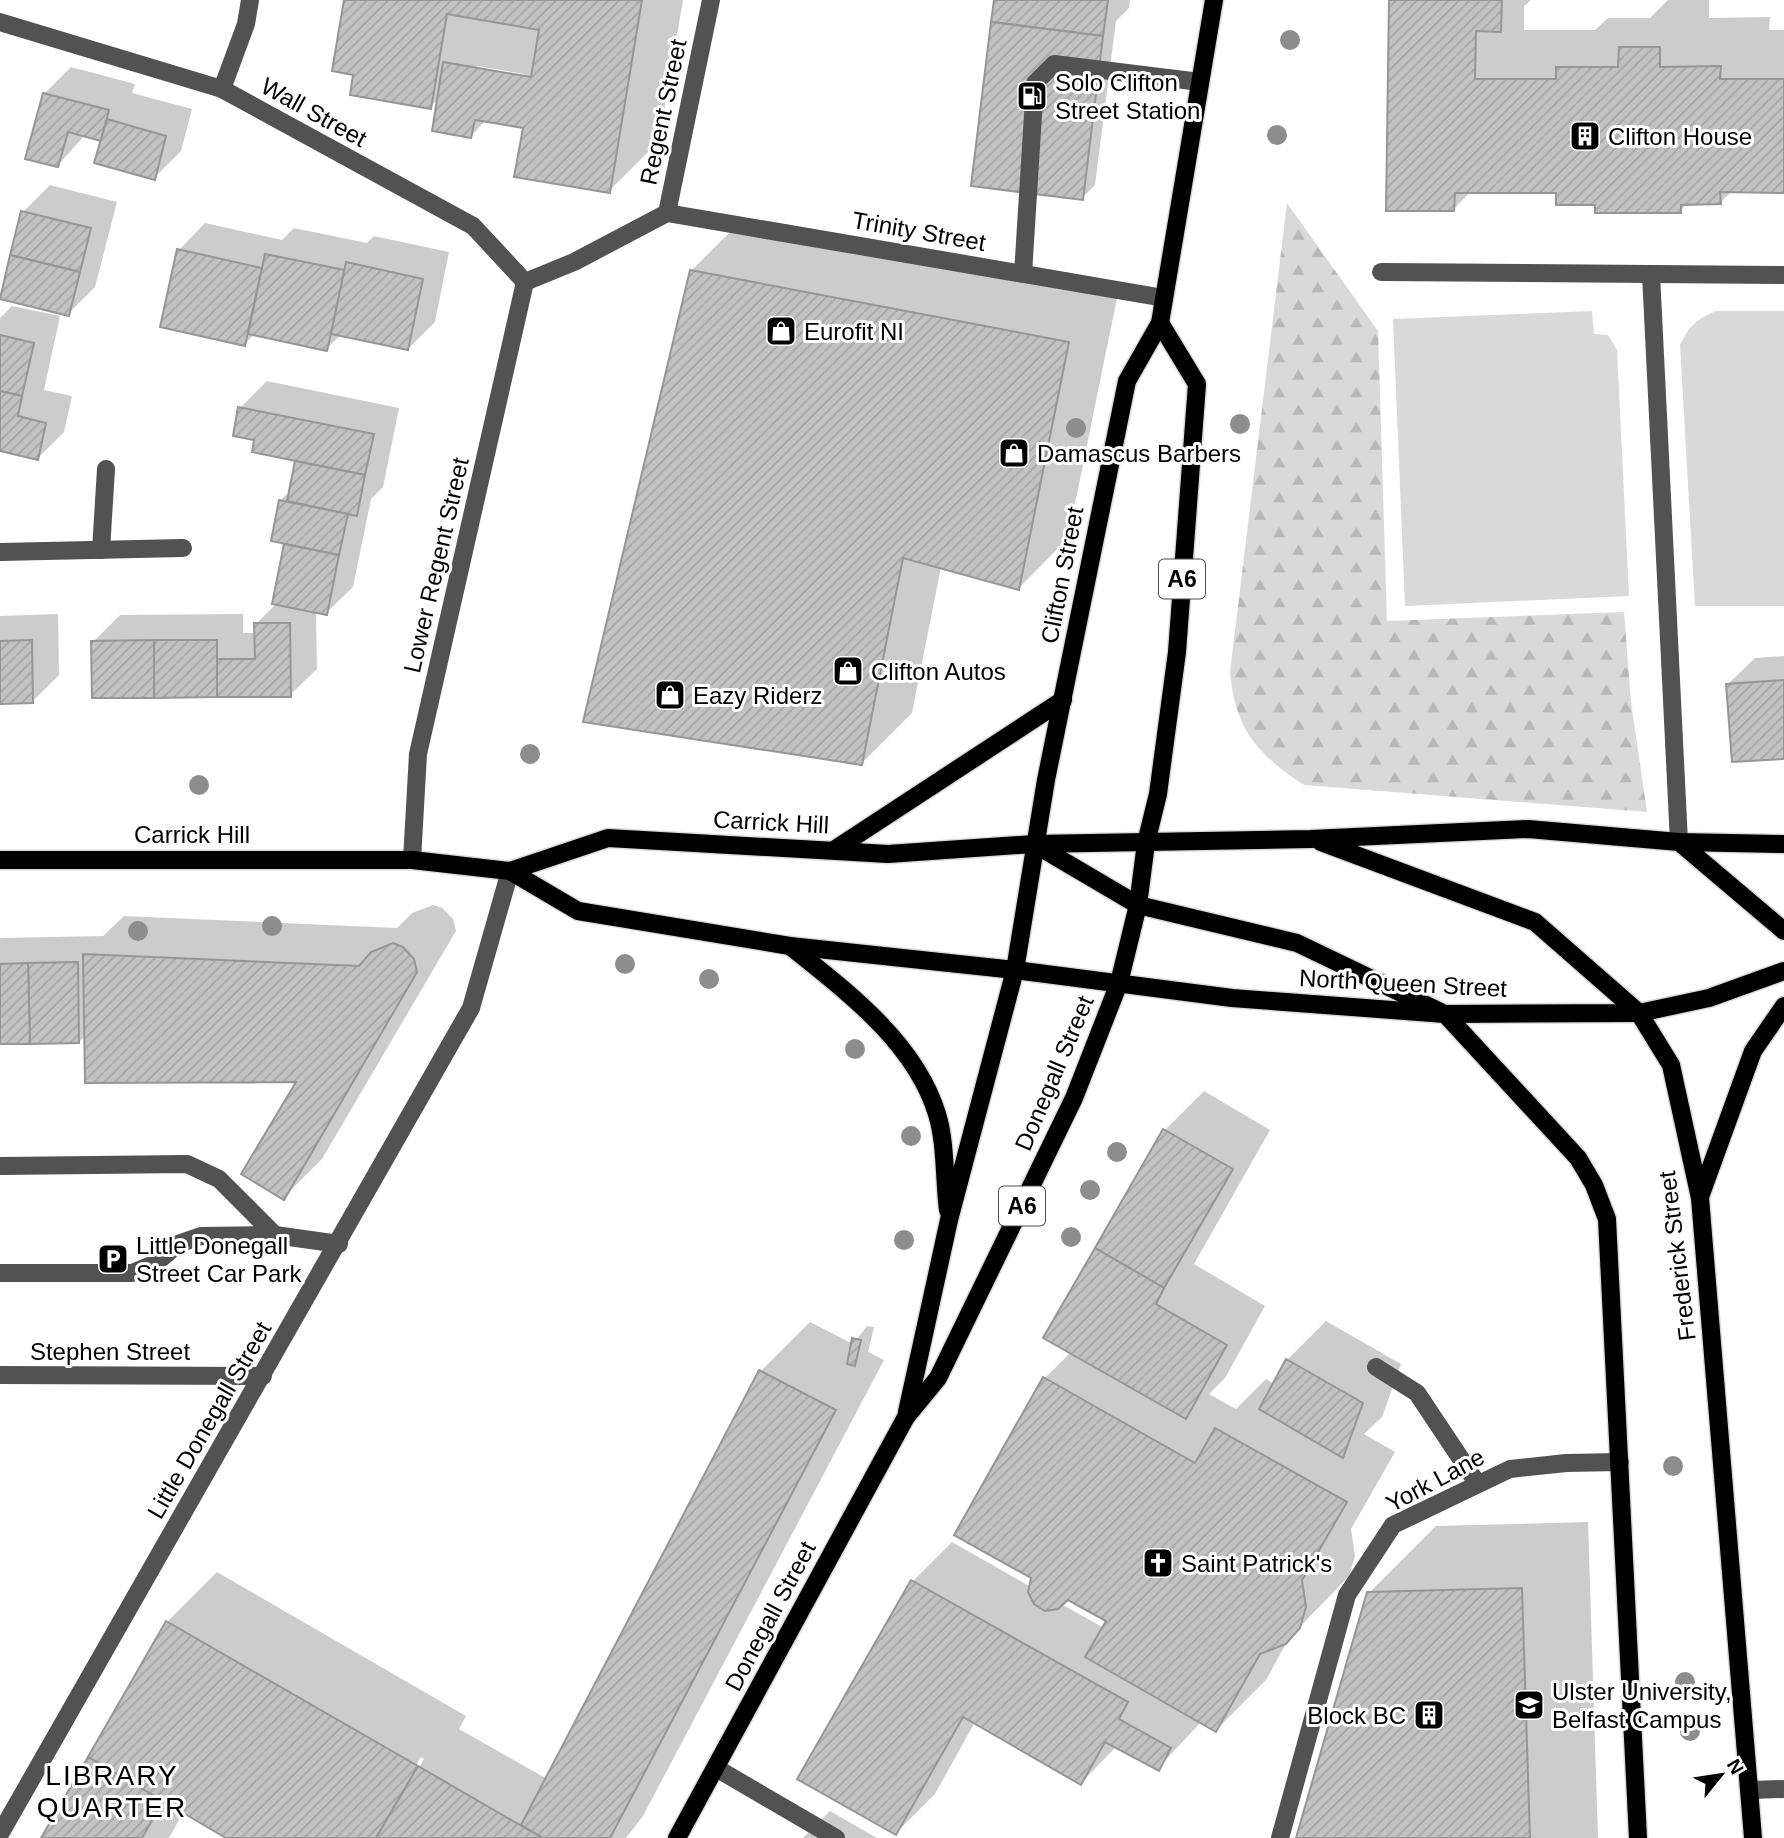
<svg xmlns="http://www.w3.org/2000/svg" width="1784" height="1838" font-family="Helvetica,sans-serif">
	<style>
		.green { fill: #d9d9d9 }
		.forest { fill: url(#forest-firs) }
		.shadow { fill: #0003; fill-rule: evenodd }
		.building { fill: url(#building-hatch); stroke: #969696; stroke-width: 2 }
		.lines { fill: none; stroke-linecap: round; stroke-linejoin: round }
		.major-casing { stroke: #dbdbdb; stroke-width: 21 }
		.minor { stroke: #525252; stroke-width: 18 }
		.major { stroke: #000; stroke-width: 18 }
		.tree { fill: #8d8d8d }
		.labels { text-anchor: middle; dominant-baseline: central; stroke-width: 6; stroke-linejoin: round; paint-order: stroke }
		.shield { fill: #fff; stroke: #4c4c4c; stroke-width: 2 }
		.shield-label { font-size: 23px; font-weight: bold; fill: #000 }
		.poi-label { font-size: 24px; fill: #000; stroke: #fff; text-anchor: start }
		.street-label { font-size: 24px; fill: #000; stroke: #fff }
		.quarter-label { font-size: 28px; letter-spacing: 2px; fill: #000; stroke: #fff }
	</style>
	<defs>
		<pattern id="forest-firs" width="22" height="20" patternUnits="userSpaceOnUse" patternTransform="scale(1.75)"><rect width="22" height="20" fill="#d9d9d9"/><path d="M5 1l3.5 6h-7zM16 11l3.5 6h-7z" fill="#b8b8b8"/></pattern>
		<pattern id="building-hatch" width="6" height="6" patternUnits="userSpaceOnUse" patternTransform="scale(1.75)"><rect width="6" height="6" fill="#c2c2c2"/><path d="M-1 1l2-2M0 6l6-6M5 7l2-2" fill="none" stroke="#a5a5a5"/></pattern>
	</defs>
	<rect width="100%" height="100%" fill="#fff"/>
	<g class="green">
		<path d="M1592,311L1594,334L1608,335L1617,350L1629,596L1405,606L1393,319Z"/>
		<path d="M1716,311H1784V606H1695L1680,345C1689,326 1697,319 1716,311Z"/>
	</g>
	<path class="forest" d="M1287,203L1378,331L1387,621L1624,612L1631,702L1647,812L1304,785C1257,754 1235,729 1230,672Z"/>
	<g class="shadow">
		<path d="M346,0H683L659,141L609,191L525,127L486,120L471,136L440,98L430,107L355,73ZM477,66L524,74L521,77L476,69Z"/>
		<path d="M995,0H1130L1129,8L1116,21L1095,185L1082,198Z"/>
		<path d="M1391,0H1531L1524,6V30H1595L1608,18H1650L1668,0H1709V18L1770,17L1769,30H1784V191H1732L1720,203H1688L1680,211L1557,191H1471L1454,209Z"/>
		<path d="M71,67L135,84L132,93L192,109L181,151L154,178L103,140L85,135L58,165L44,94Z"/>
		<path d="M50,185L117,202L95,287L68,314L23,212Z"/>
		<path d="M741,221L1118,293L1068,538L1019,588L941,567L912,713L862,763L691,271Z"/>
		<path d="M205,223L282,240L294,228L367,243L374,236L449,252L435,322L408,349L341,335L326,349L255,333L245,344L179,250Z"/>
		<path d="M12,306L60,316L44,390L72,396L64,432L38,458L0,450V318Z"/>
		<path d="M267,381L399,408L383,487L371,499L353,587L326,613L316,611L317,669L290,695L93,642L120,615L243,614V633H256V624L277,603L275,602L286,542L280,501L291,490L297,460L256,439L240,408Z"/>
		<path d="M58,614L59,675L33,701L0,702V616Z"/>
		<path d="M1784,656V757L1728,684L1755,658Z"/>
		<path d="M433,905L442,908L453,919L456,931L322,1159L283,1198L299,1080L86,1035L79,1042L0,1043V938L103,936L124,916L397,928L412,913Z"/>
		<path d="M1204,1091L1270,1130L1194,1264L1265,1306L1225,1378L1209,1394L1236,1409L1266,1379L1274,1384L1287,1360L1326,1321L1401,1364L1382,1417L1364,1434L1395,1452L1351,1529L1355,1556L1349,1576L1289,1638L1266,1680L1216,1730L1201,1722L1158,1768L1117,1746L1081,1783L975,1722L935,1794L896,1833L913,1581L952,1542L1031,1587L1045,1378L1071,1352L1165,1130ZM1068,1598L1108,1621L1104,1628L1061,1604Z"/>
		<path d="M810,1322L853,1344L867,1326L874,1327L868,1352L884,1360L643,1816L626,1838H379L424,1759L421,1757L374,1838H230L184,1811L169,1838H43L167,1622L217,1572L466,1716L459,1729L547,1779L761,1371Z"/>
		<path d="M1588,1522L1598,1838H1298L1369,1593L1436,1526Z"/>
		<path d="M830,1811L877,1838H803Z"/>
	</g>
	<g class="building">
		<path d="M344,0H642L610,193L514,177L523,128L475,120L471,138L432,131L443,62L531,77L539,30L447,14L431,109L350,95L353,75L332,71Z"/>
		<path d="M994,0H1108L1103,36L991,22Z"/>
		<path d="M1389,0H1502L1501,32L1476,31L1475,79H1556V67H1618L1619,47H1660V67L1721,66L1720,79H1784V193L1720,192L1721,204L1681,205V213H1595V205H1556V193H1455L1454,211H1386Z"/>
		<path d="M991,22L1103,36L1083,200L971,186Z"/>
		<path d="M43,93L109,110L101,141L68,132L58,167L25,159Z"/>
		<path d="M107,119L166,136L155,180L94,163Z"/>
		<path d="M21,211L91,228L80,272L10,255Z"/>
		<path d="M177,249L262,268L245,346L160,327Z"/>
		<path d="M265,254L345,270L327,351L248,334Z"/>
		<path d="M10,255L80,272L69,316L0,299Z"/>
		<path d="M346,262L423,279L408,350L331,334Z"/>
		<path d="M690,270L1069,342L1019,590L903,558L862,765L583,722Z"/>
		<path d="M0,335L34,343L22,396L0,391Z"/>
		<path d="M0,391L22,396L18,416L46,423L38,460L0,451Z"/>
		<path d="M238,407L374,434L365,475L252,452L254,440L233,436Z"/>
		<path d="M295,461L365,475L357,516L287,501Z"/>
		<path d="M279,500L348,514L339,555L271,541Z"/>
		<path d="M284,544L339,555L327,615L272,604Z"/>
		<path d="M254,623H290L291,697H217V659H255Z"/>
		<path d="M32,640L33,703L0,704V641Z"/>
		<path d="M154,640H217V697L154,698Z"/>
		<path d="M154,640V698H92L91,641Z"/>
		<path d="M1784,680V759L1732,762L1726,684Z"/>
		<path d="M393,943L403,947L414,959L417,972L284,1200L241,1174L296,1082L85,1083L83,954L359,966L371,952Z"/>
		<path d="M78,962L79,1043L30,1044L28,963Z"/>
		<path d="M28,963L30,1044H0V964Z"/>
		<path d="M1163,1129L1233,1169L1164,1288L1095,1248Z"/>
		<path d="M1095,1248L1164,1288L1156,1304L1227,1345L1186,1419L1043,1338Z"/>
		<path d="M852,1338L861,1340L855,1366L847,1364Z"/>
		<path d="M1286,1359L1363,1403L1343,1458L1259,1409Z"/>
		<path d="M759,1370L836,1410L610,1838H543L521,1825Z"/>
		<path d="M1043,1377L1195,1463L1215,1428L1347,1502L1302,1580L1306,1607L1300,1628L1286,1644L1260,1654L1216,1732L1085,1657L1106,1621L1068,1600L1058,1609L1045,1611L1034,1604L1028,1592L1031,1578L954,1535Z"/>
		<path d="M911,1580L1128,1702L1119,1719L1171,1748L1159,1771L1105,1742L1081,1785L963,1717L896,1835L797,1779Z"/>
		<path d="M1522,1588L1530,1838H1296L1367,1592Z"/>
		<path d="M166,1621L418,1766L376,1838H226L88,1757Z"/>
		<path d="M88,1757L163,1801L142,1838H41Z"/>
		<path d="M418,1766L506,1817L543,1838H376Z"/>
	</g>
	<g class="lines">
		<g class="major-casing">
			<g id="major">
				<path d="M1321,842L1535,922L1639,1013L1671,1065L1700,1198L1753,1838"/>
				<path d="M1679,842L1784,931"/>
				<path d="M1036,845L1138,905L1297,943L1445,1014L1578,1158L1594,1185L1607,1219L1638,1838"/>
				<path d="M834,850L1063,700"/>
				<path d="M0,860H412L510,871L608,838L888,854L1034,844L1311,839L1528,829L1679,842L1784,844"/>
				<path d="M510,871L578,911L790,946L1015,970L1232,998L1445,1014L1639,1013L1709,998L1784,971"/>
				<path d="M790,946C846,991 915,1042 937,1114C946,1143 944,1179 948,1210"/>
				<path d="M1700,1197L1753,1051L1784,1006"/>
				<path d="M907,1412L949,1220L1015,970L1046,780L1127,381L1160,323L1214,0"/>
				<path d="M677,1838L906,1417L938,1378L1074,1098L1119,983L1138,905L1146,843L1158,794L1177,652L1197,384L1160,323"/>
			</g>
		</g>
		<g class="minor">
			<path d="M0,22L222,89L473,226L525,282L574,262L667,213L711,0"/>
			<path d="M222,89L246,24L250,0"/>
			<path d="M667,213L1164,298"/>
			<path d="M1381,272L1784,275"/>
			<path d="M1023,274L1035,83L1054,64L1200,82"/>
			<path d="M1651,274L1679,842"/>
			<path d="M101,550L106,469"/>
			<path d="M0,552L183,548"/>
			<path d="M412,860L418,754L525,282"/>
			<path d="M0,1166L187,1164L219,1179L275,1235"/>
			<path d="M0,1273H132L156,1263L178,1244L201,1236L275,1235L339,1244"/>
			<path d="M1376,1367L1417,1393L1477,1483"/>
			<path d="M0,1375L263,1376"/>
			<path d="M716,1768L836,1838"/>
			<path d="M1750,1790L1784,1789"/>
			<path d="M0,1834L471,1008L510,871"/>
			<path d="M1280,1838L1347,1595L1393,1525L1510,1469L1566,1463L1620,1462"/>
		</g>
		<use href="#major" class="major"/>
	</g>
	<g class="tree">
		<circle cx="1290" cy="40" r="10"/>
		<circle cx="1277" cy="135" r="10"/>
		<circle cx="1240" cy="424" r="10"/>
		<circle cx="1076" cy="428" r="10"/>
		<circle cx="530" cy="754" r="10"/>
		<circle cx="199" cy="785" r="10"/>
		<circle cx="272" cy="926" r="10"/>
		<circle cx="138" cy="931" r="10"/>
		<circle cx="625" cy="964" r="10"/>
		<circle cx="709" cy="979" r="10"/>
		<circle cx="855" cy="1049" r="10"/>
		<circle cx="911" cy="1136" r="10"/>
		<circle cx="1117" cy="1152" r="10"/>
		<circle cx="1090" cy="1190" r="10"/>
		<circle cx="1071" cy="1237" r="10"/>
		<circle cx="904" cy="1240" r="10"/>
		<circle cx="1673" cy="1466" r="10"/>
		<circle cx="1685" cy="1682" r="10"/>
		<circle cx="1690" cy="1731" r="10"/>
	</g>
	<defs>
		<g id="fuel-square" transform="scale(1.575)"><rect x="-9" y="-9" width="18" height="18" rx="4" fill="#000" stroke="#fff"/><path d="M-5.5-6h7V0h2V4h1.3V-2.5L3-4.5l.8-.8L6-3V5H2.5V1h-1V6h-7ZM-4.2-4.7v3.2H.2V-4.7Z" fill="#fff"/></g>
		<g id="building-square" transform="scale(1.575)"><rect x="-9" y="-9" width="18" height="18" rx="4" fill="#000" stroke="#fff"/><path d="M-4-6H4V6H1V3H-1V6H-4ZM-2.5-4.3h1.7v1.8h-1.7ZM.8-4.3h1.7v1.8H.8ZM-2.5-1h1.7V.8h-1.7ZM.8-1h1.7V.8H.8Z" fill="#fff"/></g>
		<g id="shop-square" transform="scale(1.575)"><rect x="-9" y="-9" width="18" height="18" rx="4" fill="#000" stroke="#fff"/><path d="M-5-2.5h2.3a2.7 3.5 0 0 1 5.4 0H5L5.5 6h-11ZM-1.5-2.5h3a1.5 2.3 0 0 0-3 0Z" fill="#fff"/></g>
		<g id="parking-square" transform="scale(1.575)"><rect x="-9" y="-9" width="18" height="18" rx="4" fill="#000" stroke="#fff"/><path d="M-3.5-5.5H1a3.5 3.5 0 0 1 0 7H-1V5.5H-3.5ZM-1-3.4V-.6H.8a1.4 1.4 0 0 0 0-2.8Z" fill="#fff"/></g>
		<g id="church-square" transform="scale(1.575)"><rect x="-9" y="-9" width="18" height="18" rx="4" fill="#000" stroke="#fff"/><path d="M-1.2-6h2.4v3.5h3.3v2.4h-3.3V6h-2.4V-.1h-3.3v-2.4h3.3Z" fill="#fff"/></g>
		<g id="university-square" transform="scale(1.575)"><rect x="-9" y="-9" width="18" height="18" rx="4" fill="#000" stroke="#fff"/><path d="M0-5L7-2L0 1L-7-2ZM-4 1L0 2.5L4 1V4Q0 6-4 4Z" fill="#fff"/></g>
	</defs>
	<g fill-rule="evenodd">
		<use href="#fuel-square" x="1032" y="96"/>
		<use href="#building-square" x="1585" y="136"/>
		<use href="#shop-square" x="781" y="331"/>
		<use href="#shop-square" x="1014" y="453"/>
		<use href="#shop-square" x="848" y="671"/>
		<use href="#shop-square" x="670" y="695"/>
		<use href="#parking-square" x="113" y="1259"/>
		<use href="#church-square" x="1158" y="1563"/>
		<use href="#university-square" x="1529" y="1705"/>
		<use href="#building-square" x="1429" y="1715"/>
	</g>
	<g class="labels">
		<g class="shield">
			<rect x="1159" y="559.5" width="46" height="39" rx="5"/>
			<rect x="999" y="1186.5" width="46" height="39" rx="5"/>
		</g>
		<g class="shield-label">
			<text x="1182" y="579">A6</text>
			<text x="1022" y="1206">A6</text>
		</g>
		<g class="poi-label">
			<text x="1055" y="82">Solo Clifton<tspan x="1055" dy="28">Street Station</tspan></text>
			<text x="1608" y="136">Clifton House</text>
			<text x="804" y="331">Eurofit NI</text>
			<text x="1037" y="453">Damascus Barbers</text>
			<text x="871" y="671">Clifton Autos</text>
			<text x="693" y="695">Eazy Riderz</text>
			<text x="136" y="1245">Little Donegall<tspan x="136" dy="28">Street Car Park</tspan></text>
			<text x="1181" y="1563">Saint Patrick's</text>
			<text x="1552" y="1691">Ulster University,<tspan x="1552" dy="28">Belfast Campus</tspan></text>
			<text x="1406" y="1715" text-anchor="end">Block BC</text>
		</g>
		<g class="street-label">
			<text transform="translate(314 112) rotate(29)">Wall Street</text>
			<text transform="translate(663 112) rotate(-78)">Regent Street</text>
			<text transform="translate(919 231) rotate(10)">Trinity Street</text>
			<text transform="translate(436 565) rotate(-77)">Lower Regent Street</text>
			<text transform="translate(1062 575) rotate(-79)">Clifton Street</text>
			<text transform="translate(771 822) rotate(3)">Carrick Hill</text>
			<text x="192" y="834">Carrick Hill</text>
			<text transform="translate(1403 983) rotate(3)">North Queen Street</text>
			<text transform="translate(1054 1073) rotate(-67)">Donegall Street</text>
			<text transform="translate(1677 1256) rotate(-97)">Frederick Street</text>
			<text x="110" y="1351">Stephen Street</text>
			<text transform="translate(209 1420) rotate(-60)">Little Donegall Street</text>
			<text transform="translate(1435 1480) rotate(-28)">York Lane</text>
			<text transform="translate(770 1616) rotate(-62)">Donegall Street</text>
		</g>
		<g class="quarter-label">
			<text x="112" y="1775">LIBRARY<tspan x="112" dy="32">QUARTER</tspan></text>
		</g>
	</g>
	<g transform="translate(1721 1775) rotate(60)" stroke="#ffffff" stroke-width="5" paint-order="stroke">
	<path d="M0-5L12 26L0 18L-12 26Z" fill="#000000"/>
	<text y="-10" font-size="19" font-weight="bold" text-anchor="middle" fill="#000000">N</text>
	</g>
</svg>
